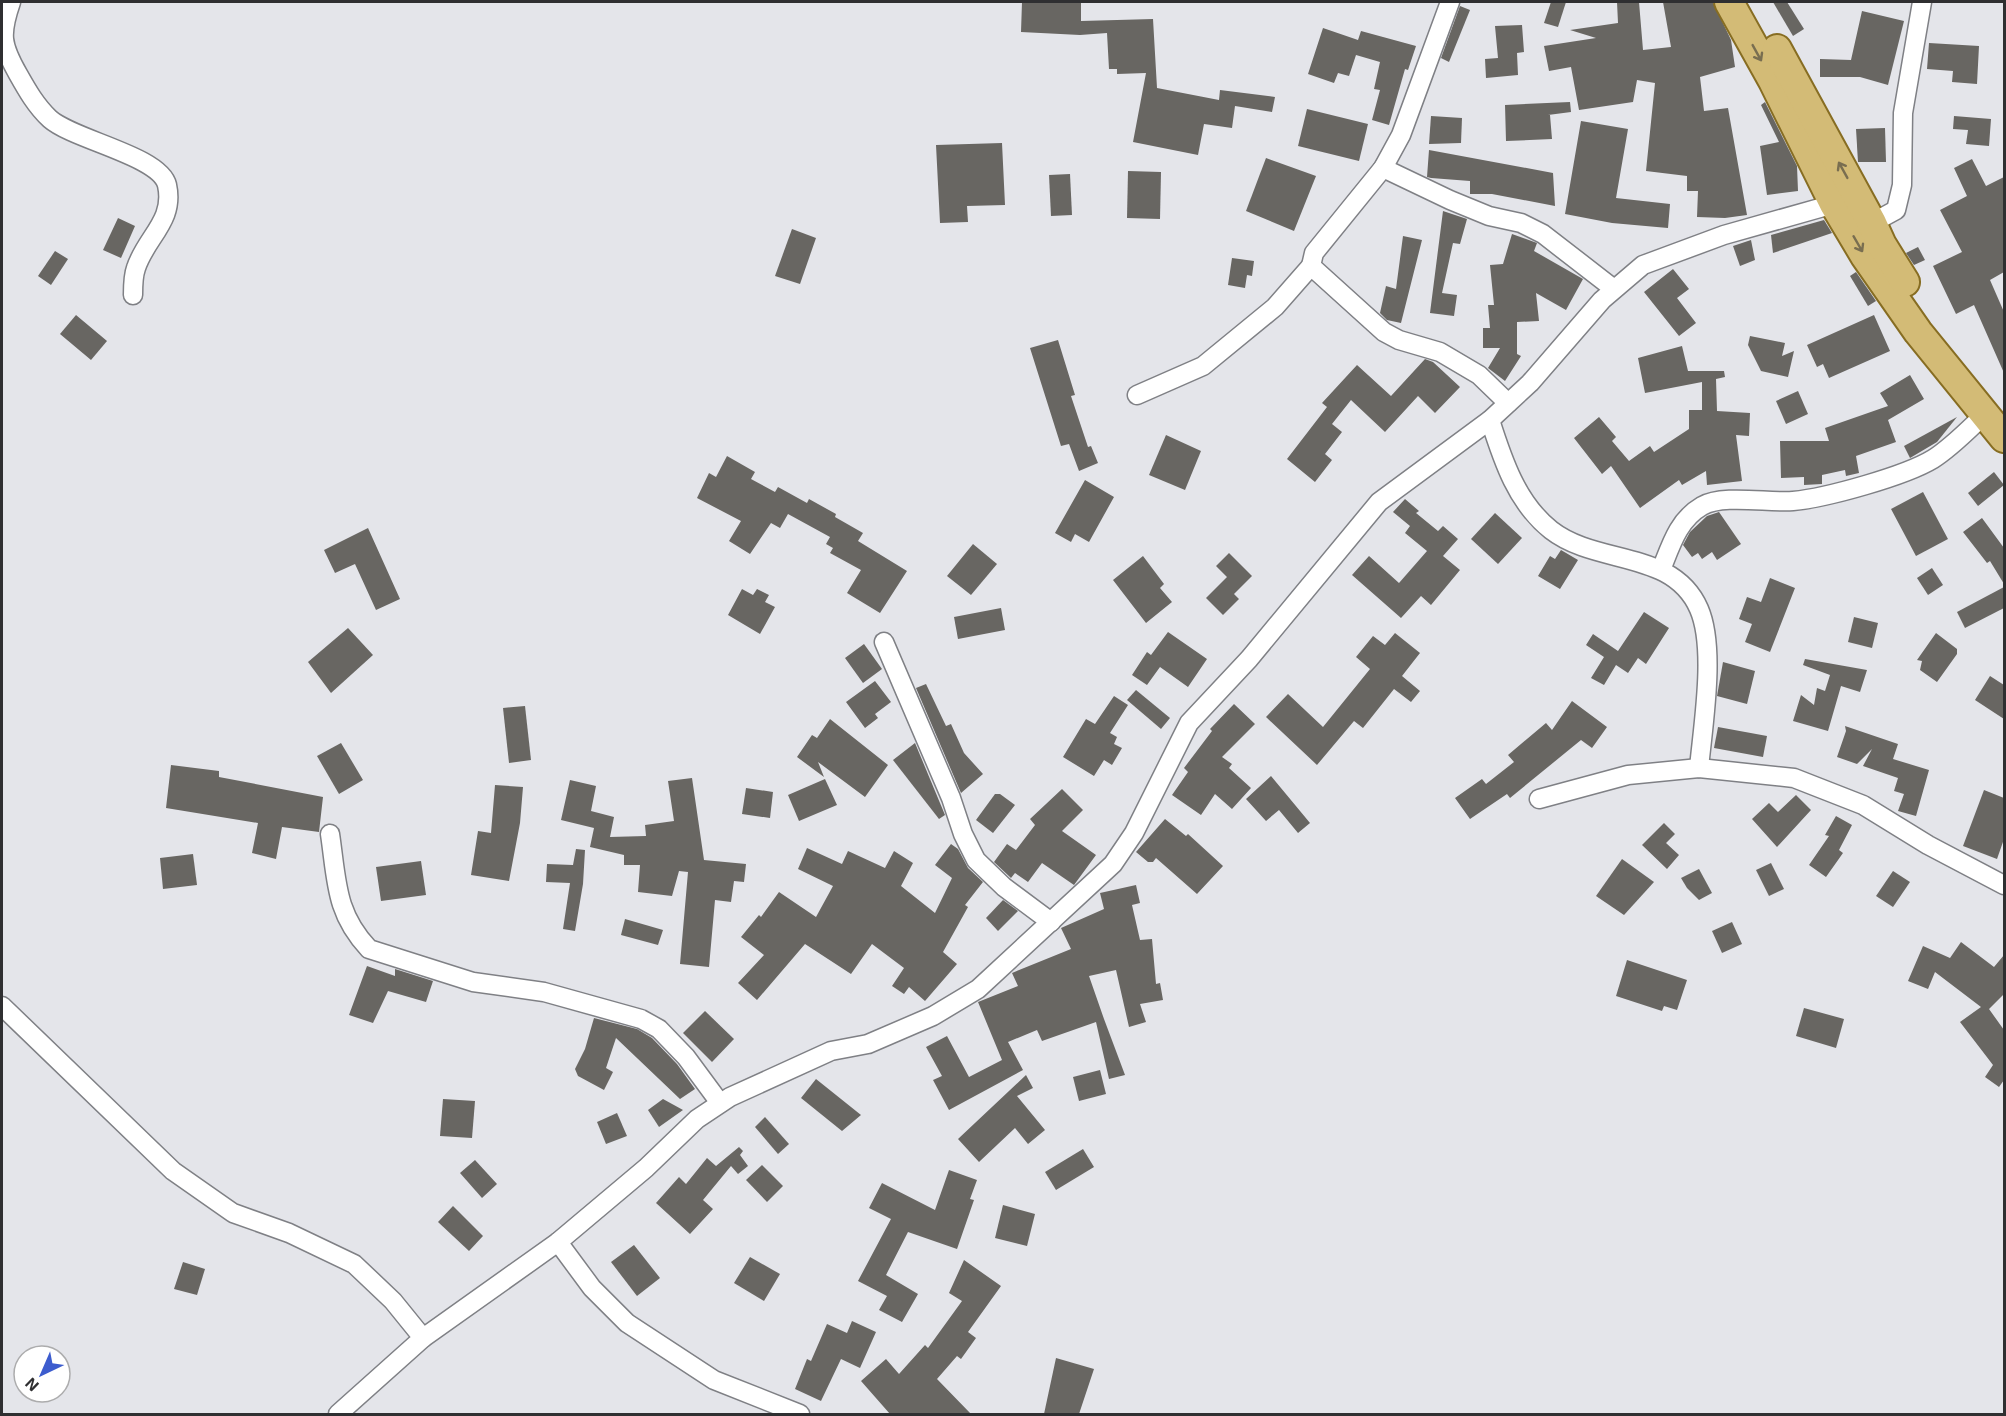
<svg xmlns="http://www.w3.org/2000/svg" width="2006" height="1416" font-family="'Exo 2',sans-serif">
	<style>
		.building { fill: #686662 }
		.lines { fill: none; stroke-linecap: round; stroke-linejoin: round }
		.street-casing { stroke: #7f8085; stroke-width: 21 }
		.primary-casing { stroke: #876d22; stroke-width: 32 }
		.street { stroke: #fff; stroke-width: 18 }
		.primary { stroke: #d3bb76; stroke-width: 28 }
		.oneway { stroke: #796e50 }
	</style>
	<rect width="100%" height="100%" fill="#e4e5ea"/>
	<g class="building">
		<path d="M1022,2L1081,3V21L1153,19L1157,88L1219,100L1220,90L1275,97L1272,112L1235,106L1232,128L1204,124L1198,155L1133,142L1146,73L1117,74V69H1109L1107,33L1080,35L1021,32Z"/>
		<path d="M1551,2H1566L1558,27L1544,23Z"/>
		<path d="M1617,2H1639L1643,50L1671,47L1663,2H1713L1731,40L1735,67L1700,77L1704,111L1728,108L1747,215L1725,218L1697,217L1698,191H1687V176L1646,171L1655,83L1637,80L1633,102L1579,110L1571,67L1549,71L1544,46L1596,38L1570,30L1618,23Z"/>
		<path d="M1773,2H1787L1804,29L1793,36Z"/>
		<path d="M1460,6L1470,10L1449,62L1441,58Z"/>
		<path d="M1862,11L1904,21L1888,85L1860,77H1820V59L1851,60Z"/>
		<path d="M1522,25L1524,52L1517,53L1518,75L1486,78L1485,59L1498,58L1495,26Z"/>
		<path d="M1323,28L1358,40L1361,31L1416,46L1408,70L1405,69L1389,125L1372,120L1380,90L1374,89L1380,62L1356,55L1349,76L1338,73L1334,83L1308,74Z"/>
		<path d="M1929,43L1979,46L1977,84L1952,82L1953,71L1927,69Z"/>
		<path d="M1570,102L1571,112L1548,115H1550L1552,139L1506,141L1505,105Z"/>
		<path d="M1765,102L1797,166L1798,191L1767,195L1760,146L1779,142L1761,105Z"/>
		<path d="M1307,109L1368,124L1359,161L1298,146Z"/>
		<path d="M1431,116L1462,118L1461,143L1429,144Z"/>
		<path d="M1954,116L1991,119L1989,146L1966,144L1968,130L1953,129Z"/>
		<path d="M1581,121L1628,129L1616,198L1670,204L1668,228L1612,223L1565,214Z"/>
		<path d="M1885,128L1886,162H1858L1856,129Z"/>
		<path d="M1002,143L1005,205L967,206L968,222L940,223L936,145Z"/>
		<path d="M1429,150L1553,173L1555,206L1492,194H1470V181L1431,178L1427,177Z"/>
		<path d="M1266,158L1316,176L1294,231L1246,211Z"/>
		<path d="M1972,159L1986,186L2004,177V272L1990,280L2004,312V373L1974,305L1956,314L1933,266L1962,252L1940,210L1967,196L1954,168Z"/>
		<path d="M1128,171L1161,172L1160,219L1127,218Z"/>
		<path d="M1070,174L1072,215L1051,216L1049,175Z"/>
		<path d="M1443,211L1467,219L1460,244L1453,243L1442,293L1457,295L1454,316L1430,313Z"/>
		<path d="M118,218L135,226L121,258L103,250Z"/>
		<path d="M1824,220L1832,233L1773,253L1771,235Z"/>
		<path d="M792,229L816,238L800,284L775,276Z"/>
		<path d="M1512,234L1537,243L1534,251L1583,279L1566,310L1536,293L1539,321L1517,322V354L1521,356L1505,381L1488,368L1500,348H1483V328H1490L1488,305H1494L1490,265L1503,264Z"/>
		<path d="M1403,236L1422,240L1401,323L1387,320L1380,313L1386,286L1396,289Z"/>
		<path d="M1751,240L1755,260L1740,266L1733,246Z"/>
		<path d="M1918,247L1925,260L1914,265L1906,253Z"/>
		<path d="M55,251L68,259L51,285L38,276Z"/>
		<path d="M1232,258L1254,261L1252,276L1247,275L1245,288L1228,285Z"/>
		<path d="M1673,269L1689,289L1677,298L1696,323L1679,336L1644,292Z"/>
		<path d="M1856,272L1876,301L1868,306L1850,276Z"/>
		<path d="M76,315L107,341L91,360L60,334Z"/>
		<path d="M1874,315L1890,351L1829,378L1823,364L1817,367L1807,345Z"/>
		<path d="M1750,336L1785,343L1782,356L1794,351L1788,377L1761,371L1748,345Z"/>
		<path d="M1058,340L1075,395L1071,396L1088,447L1091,446L1098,463L1079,471L1069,444L1061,446L1030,348Z"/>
		<path d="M1682,346L1688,371H1724L1725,377L1716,379L1717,411L1750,413L1749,436L1736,435L1742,481L1707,485L1706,471L1682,485L1679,480L1640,508L1611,466L1602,474L1574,438L1599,417L1616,437L1612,441L1629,461L1650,446L1654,452L1689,429V410H1702V382L1645,393L1638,358Z"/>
		<path d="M1425,359L1433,362L1460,387L1435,413L1418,396L1385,432L1351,400L1332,424L1342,432L1325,454L1332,460L1315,482L1287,459L1327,407L1322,403L1357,365L1391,396Z"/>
		<path d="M1910,375L1924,399L1888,420L1896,442L1856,456L1859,473L1846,476L1845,470L1822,475V484L1804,485V477L1781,478L1780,441H1829L1825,428L1888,406L1880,393Z"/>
		<path d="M1798,391L1808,414L1786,424L1776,401Z"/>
		<path d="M1957,417L1937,442L1910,458L1904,446Z"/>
		<path d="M1166,435L1201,451L1185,490L1149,475Z"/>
		<path d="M727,456L755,472L751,479L775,492L778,487L807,503L809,499L836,514L835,517L863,533L858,541L907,571L880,613L847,593L861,570L830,553L833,548L826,544L830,537L788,514L780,528L771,523L750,554L729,541L741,521L697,498L709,473L716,477Z"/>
		<path d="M1994,472L2004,485L1978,506L1968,493Z"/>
		<path d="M1085,480L1114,497L1089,542L1075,534L1071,542L1055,533Z"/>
		<path d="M1923,492L1948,539L1916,556L1891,509Z"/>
		<path d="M1405,499L1419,511L1416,513L1438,531L1443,526L1458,539L1443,556L1460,570L1431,605L1421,596L1401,618L1352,575L1369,556L1399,583L1427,551L1405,533L1410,526L1393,512Z"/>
		<path d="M1719,512L1741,544L1717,560L1712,552L1702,559L1698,553L1692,557L1683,545L1690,532L1707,516Z"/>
		<path d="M1495,513L1522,538L1498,564L1471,539Z"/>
		<path d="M1982,518L2004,548V584L1990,561L1987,563L1963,532Z"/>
		<path d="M368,528L400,599L376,610L355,564L335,573L324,550Z"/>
		<path d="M973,544L997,564L971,595L947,576Z"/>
		<path d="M1561,550L1578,560L1560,589L1538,576L1550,556L1555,559Z"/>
		<path d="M1229,553L1252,576L1234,594L1239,599L1223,615L1206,598L1227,577L1216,566Z"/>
		<path d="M1143,556L1164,584L1160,588L1172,602L1146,623L1113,580Z"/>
		<path d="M1932,568L1943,585L1928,595L1917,578Z"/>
		<path d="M1770,578L1795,588L1770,652L1745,642L1752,624L1739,619L1747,597L1761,602Z"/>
		<path d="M2004,587V608L1965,628L1957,612Z"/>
		<path d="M742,589L753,595L757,589L769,595L765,602L775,607L760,634L728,615Z"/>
		<path d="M1001,608L1005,630L958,639L954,617Z"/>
		<path d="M1644,612L1669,628L1646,664L1638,658L1628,673L1616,665L1604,685L1591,678L1604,657L1586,645L1593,634L1618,651Z"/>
		<path d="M1854,617L1878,623L1872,648L1848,642Z"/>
		<path d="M348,628L373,655L331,693L308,662Z"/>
		<path d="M1168,632L1207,659L1188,687L1160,667L1147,685L1132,675L1147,652L1151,655Z"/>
		<path d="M1395,633L1420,653L1402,676L1420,691L1411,702L1394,689L1363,728L1354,721L1317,765L1266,717L1288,694L1323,727L1370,669L1356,657L1373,636L1385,645Z"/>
		<path d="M1936,633L1957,649V654L1937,682L1920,670L1922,661L1917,660Z"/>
		<path d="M864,644L882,669L863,683L845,658Z"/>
		<path d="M1805,659L1867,670L1860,692L1841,686L1828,731L1793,721L1801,695L1814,705L1817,688L1825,691L1830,675L1803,665Z"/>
		<path d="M1723,662L1755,671L1747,704L1717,696Z"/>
		<path d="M1990,676L2004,685V719L1975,700Z"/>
		<path d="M875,681L891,702L875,714L878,718L865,728L846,702Z"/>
		<path d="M926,684L946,726L951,724L964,753L983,774L961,793L916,688Z"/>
		<path d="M1136,690L1170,718L1161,729L1127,700Z"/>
		<path d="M1114,696L1128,705L1110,733L1117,737L1114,744L1122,748L1112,765L1104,760L1094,776L1063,757L1086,719L1095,724Z"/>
		<path d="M1572,701L1607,727L1592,748L1581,740L1510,798L1507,794L1470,819L1455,798L1482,779L1486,784L1514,762L1508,755L1546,723L1552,730Z"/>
		<path d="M1234,704L1255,724L1222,757L1232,764L1229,768L1251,788L1232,809L1215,794L1201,815L1172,795L1188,772L1184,768L1212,731L1210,729Z"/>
		<path d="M525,706L531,760L509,763L503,708Z"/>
		<path d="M830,719L888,765L865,797L818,762L824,777L797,757L812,735L817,738Z"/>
		<path d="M1845,726L1898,744L1893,759L1929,770L1916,816L1898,811L1904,794L1894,791L1898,778L1863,766L1872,749L1857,764L1837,757L1846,731Z"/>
		<path d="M1718,727L1767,736L1763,757L1714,748Z"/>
		<path d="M341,743L363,780L339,794L317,756Z"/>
		<path d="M915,743L945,815L939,819L893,760Z"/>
		<path d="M171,765L219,771V777L323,797L319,832L282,827L276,859L252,853L258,823L166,808Z"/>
		<path d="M1271,776L1310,823L1298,833L1279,810L1266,821L1246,799Z"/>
		<path d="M692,778L704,860L746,864L744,882L734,881L731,902L715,900L709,967L680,964L688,872L679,871L672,896L638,892L640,865H624V855L590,847L594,828L561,820L570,780L596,786L591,811L614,817L610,837L646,836L645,825L674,821L668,781Z"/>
		<path d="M825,779L837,805L799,821L788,795Z"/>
		<path d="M495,785L523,787L520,823L509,881L471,875L478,831L491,833Z"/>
		<path d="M746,788L773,792L770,818L742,814Z"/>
		<path d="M1062,789L1083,810L1062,831L1096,855L1074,885L1042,863L1028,882L1015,873L1011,878L994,862L1007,844L1016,850L1035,825L1030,819Z"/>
		<path d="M1984,790L2004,798V839L1997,859L1963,846Z"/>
		<path d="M995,794H1000L1015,805L993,833L976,820Z"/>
		<path d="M1796,795L1811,810L1777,847L1752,819L1769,803L1778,812Z"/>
		<path d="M1836,816L1852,825L1839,850L1843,853L1826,877L1809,865L1829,836L1825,835Z"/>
		<path d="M1165,819L1186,836L1188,834L1223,866L1197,894L1156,858L1153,862H1148L1136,852Z"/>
		<path d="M1664,823L1675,834L1666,843L1679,855L1667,869L1642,845Z"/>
		<path d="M951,844L958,849L968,868L983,882L965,905L968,907L943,952L957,964L925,1001L909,987L904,994L892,986L904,968L872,944L851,974L805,944L757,1000L738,983L764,955L741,937L759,915L761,917L779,892L816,917L833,886L798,869L807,848L842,864L848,851L885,868L894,851L913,863L901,886L935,913L952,878L935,865Z"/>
		<path d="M576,849L585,850L583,884L575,931L563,929L570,883L546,882L547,864L573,865Z"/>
		<path d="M193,854L197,885L163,889L160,858Z"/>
		<path d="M1622,859L1654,882L1624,915L1596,896Z"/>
		<path d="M421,861L426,895L381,901L376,867Z"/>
		<path d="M1771,863L1784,889L1769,896L1756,870Z"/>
		<path d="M1699,869L1712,893L1699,900L1687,888L1681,878Z"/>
		<path d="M1893,871L1910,882L1893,907L1876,896Z"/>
		<path d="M1136,885L1140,903L1132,905L1140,940L1152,939L1156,984L1160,983L1163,1000L1140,1004L1146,1022L1129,1027L1116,970L1089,976L1104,1019L1099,1021L1104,1019L1125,1075L1109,1079L1096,1022L1042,1041L1037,1030L1008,1042L1023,1070L949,1110L933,1080L942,1076L926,1047L947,1036L969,1077L1002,1060L978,1002L1018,986L1012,973L1071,949L1061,928L1104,909L1100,893Z"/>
		<path d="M1003,900L1018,911L998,931L986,918Z"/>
		<path d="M625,919L663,930L658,945L621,935Z"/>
		<path d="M1732,922L1742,944L1722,953L1712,931Z"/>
		<path d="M1961,942L1994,967L2004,955V994L1989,1009L2004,1030V1080L1999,1087L1985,1077L1993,1065L1960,1022L1981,1007L1935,972L1928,989L1908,981L1923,946L1950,958Z"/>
		<path d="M1627,960L1687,980L1677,1010L1664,1006L1662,1011L1616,996Z"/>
		<path d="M367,966L395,976V969L433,981L426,1002L388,991L373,1023L349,1015Z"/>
		<path d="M1804,1008L1844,1019L1836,1048L1796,1036Z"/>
		<path d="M705,1011L734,1039L712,1062L683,1033Z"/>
		<path d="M594,1018L637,1029L652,1038L677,1064L695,1089L680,1099L616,1038L606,1068L613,1072L604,1090L578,1076L575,1069L585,1049Z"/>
		<path d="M1100,1070L1106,1094L1079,1101L1073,1077Z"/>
		<path d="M1026,1075L1033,1088L1017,1096L1045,1130L1028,1144L1015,1128L979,1162L958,1139Z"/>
		<path d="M816,1079L861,1115L842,1131L801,1098Z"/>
		<path d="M443,1099L475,1101L472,1138L440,1136Z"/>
		<path d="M663,1099L683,1110L659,1127L648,1110Z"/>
		<path d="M617,1113L627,1136L606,1144L597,1122Z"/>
		<path d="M765,1117L789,1144L778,1154L755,1127Z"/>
		<path d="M739,1147L743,1151L740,1155L748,1166L738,1174L731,1166L703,1200L713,1209L690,1234L656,1203L679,1177L686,1184L707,1158L716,1166Z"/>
		<path d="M1083,1149L1094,1167L1056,1190L1045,1172Z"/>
		<path d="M475,1160L497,1184L482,1198L460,1173Z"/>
		<path d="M762,1165L783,1186L767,1202L746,1180Z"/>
		<path d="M949,1170L977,1180L970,1199L974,1200L957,1249L908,1232L886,1275L918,1294L902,1322L879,1310L887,1296L858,1281L891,1219L869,1208L882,1183L935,1210Z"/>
		<path d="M1003,1205L1035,1214L1027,1246L995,1238Z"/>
		<path d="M453,1206L483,1236L469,1251L438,1222Z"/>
		<path d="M634,1245L660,1278L637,1296L611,1262Z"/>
		<path d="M750,1257L780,1274L764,1301L734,1283Z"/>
		<path d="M964,1260L1001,1286L968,1332L976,1338L961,1359L957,1356L937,1379L971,1414H890L861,1381L886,1359L899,1374L925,1345L928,1348L962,1301L949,1293Z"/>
		<path d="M183,1262L205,1269L197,1295L174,1289Z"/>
		<path d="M852,1321L876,1332L860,1368L841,1359L821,1401L795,1389L807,1359L811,1361L827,1324L847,1333Z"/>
		<path d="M1056,1358L1094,1369L1079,1414H1044Z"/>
	</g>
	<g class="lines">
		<g class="street-casing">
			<g id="street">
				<path d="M11,2C0,34 1,44 18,74C27,90 36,106 50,119C74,140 160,156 167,185C175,221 146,237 136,268C133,276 133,287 133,295"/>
				<path d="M1450,2L1401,135L1383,168L1314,253L1311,266L1384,332L1399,340L1440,352L1479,375L1508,403"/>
				<path d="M1383,168L1450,200L1489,216L1521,223L1543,234L1614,289"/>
				<path d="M1872,223L1896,210L1902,185L1903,113L1922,2"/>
				<path d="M1137,395L1203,366L1275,307L1311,266"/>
				<path d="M1490,420C1503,461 1517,503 1551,530C1597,566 1673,549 1699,609C1716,648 1703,725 1699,768"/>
				<path d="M1661,570C1671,545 1678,520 1702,506C1723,494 1768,503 1793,501C1826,498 1905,476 1933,459C1952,447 1969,429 1985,414"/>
				<path d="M884,642L951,798L963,834L976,860L1004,887L1051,922"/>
				<path d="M1539,799L1628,775L1699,768L1794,778L1863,805L1928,845L2004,885"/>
				<path d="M330,834C337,881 335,913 369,949L473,982L544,992L641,1019L659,1029L686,1057L720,1103"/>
				<path d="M2,1006L173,1171L233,1213L289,1233L354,1264L393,1301L423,1338L338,1414"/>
				<path d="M558,1242L592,1288L627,1323L714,1380L800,1414"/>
				<path d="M423,1338L558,1242L646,1168L697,1119L730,1097L831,1051L868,1044L933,1016L978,989L1113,864L1134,833L1189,723L1249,659L1379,502L1490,420L1530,383L1602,300L1643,265L1724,235L1834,204"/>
			</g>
		</g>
		<g class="primary-casing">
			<g id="primary">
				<path d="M1729,2L1773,81L1834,204L1865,256L1918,332L2004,438"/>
				<path d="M1777,49L1872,223L1882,245L1905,282"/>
			</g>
		</g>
		<use href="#street" class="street"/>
		<use href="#primary" class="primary"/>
	</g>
	<defs><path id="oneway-shaft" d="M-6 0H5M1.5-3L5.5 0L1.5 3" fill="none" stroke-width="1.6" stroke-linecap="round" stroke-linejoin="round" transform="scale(1.5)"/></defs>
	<g class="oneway">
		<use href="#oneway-shaft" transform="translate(1757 53) rotate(61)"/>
		<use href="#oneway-shaft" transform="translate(1843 170) rotate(-119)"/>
		<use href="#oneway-shaft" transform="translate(1858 244) rotate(60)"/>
	</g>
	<rect width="2006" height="1416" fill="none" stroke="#2f2f31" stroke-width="6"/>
	<g transform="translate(42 1374) rotate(224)"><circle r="28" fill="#ffffff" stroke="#acacad" stroke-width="1.5"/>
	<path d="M0-4.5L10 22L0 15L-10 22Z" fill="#3c5cce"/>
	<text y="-9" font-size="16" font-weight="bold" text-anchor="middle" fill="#2f2f31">N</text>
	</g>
</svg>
